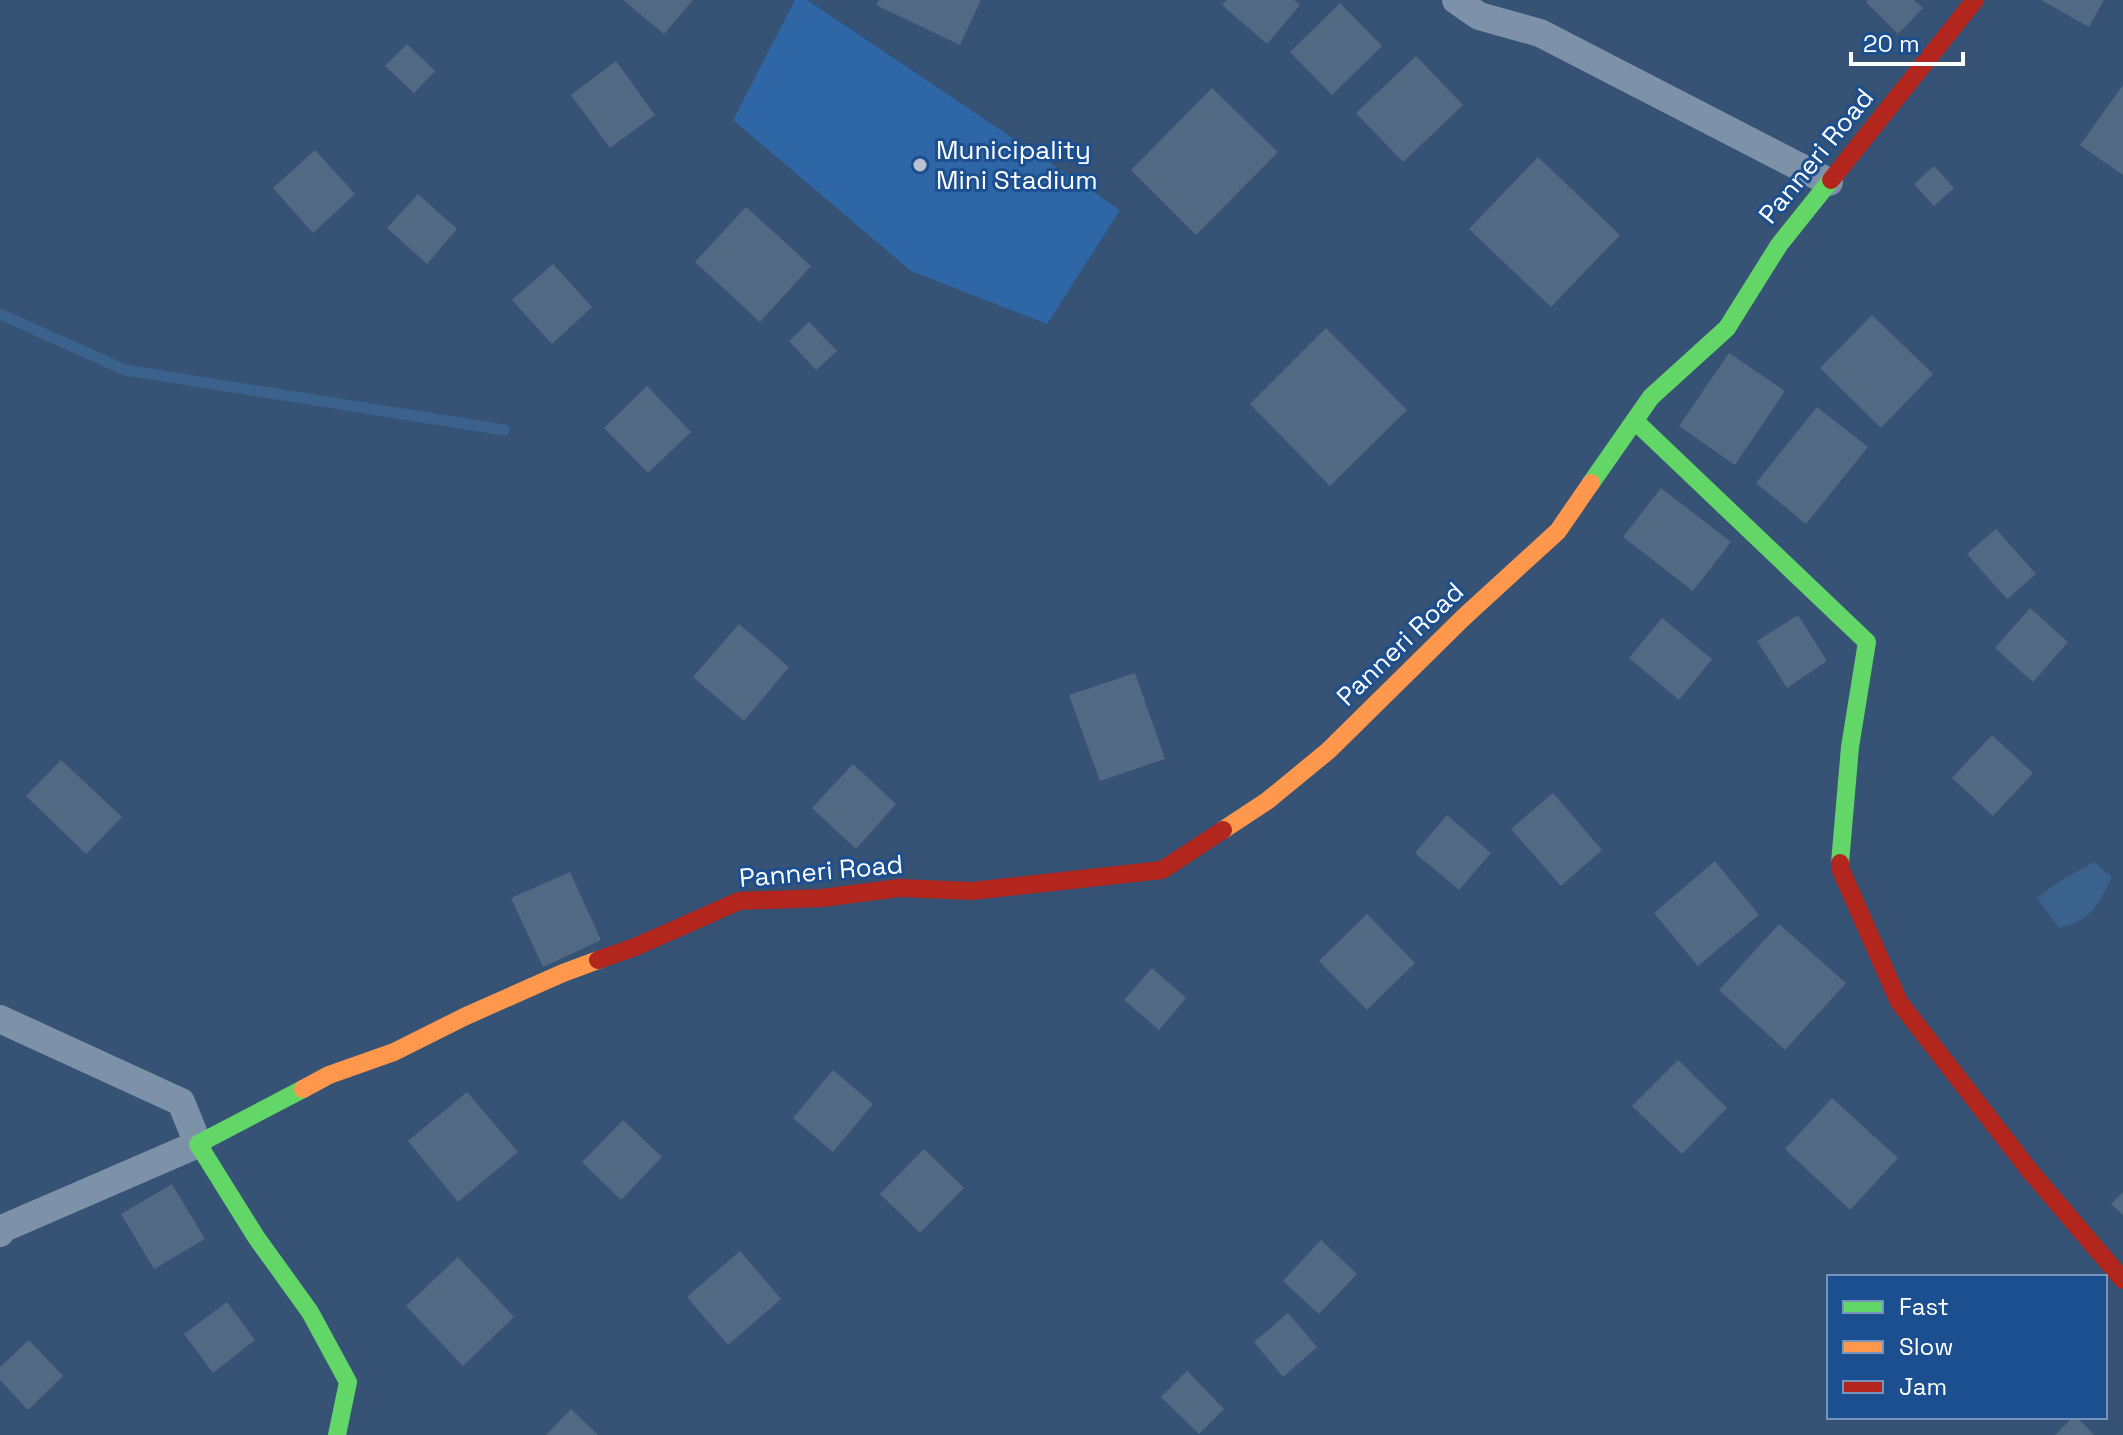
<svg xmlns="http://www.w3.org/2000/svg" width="2123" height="1435" font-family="'Space Grotesk',sans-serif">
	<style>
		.green { fill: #2f66a5 }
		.water { fill: #3b618d }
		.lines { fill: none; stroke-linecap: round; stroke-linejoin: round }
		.stream { stroke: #3b618d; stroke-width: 11 }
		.building { fill: #526984 }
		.street { stroke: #7d92a8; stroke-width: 28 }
		.fast { stroke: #63d668; stroke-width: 18 }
		.slow { stroke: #ff974d; stroke-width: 18 }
		.jam { stroke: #b3261e; stroke-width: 18 }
		.poi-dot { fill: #b9c2ce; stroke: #1b4f8f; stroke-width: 3 }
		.labels { text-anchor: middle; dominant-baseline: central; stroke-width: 6; stroke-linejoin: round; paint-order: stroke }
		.poi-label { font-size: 26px; fill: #fff; stroke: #1b4f8f; text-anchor: start }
		.street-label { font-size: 26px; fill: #fff; stroke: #1b4f8f }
	</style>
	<rect width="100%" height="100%" fill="#365274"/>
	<path class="green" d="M795,0H807L1120,210L1047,324L911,271L733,120Z"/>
	<path class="water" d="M2094,862L2112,877C2098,905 2091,921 2059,928L2037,898L2060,881Z"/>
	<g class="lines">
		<path class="stream" d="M0,314L125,370L504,430"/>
	</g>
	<g class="building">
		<path d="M623,0H693L664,34Z"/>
		<path d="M879,0H981L960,45L876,5Z"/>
		<path d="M1227,0H1294L1300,5L1267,44L1222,5Z"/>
		<path d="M1868,0H1914L1923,8L1898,34L1866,2Z"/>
		<path d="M2041,0H2104L2089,27Z"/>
		<path d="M1340,3L1382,46L1332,95L1290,52Z"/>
		<path d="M407,44L435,71L414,93L385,66Z"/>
		<path d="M1416,56L1463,105L1403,162L1356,113Z"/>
		<path d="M616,61L655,115L610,148L571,95Z"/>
		<path d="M2123,85V175L2080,145Z"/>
		<path d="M1212,88L1278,152L1196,235L1131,170Z"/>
		<path d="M315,150L355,194L313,233L273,188Z"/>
		<path d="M1538,157L1620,235L1551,307L1469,229Z"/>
		<path d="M1934,166L1954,188L1934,206L1914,184Z"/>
		<path d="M418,194L457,229L427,264L387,228Z"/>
		<path d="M746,207L811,266L760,322L695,262Z"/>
		<path d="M553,264L592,307L552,344L512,300Z"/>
		<path d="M1872,315L1933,374L1881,428L1820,368Z"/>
		<path d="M809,322L837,351L816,370L789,341Z"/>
		<path d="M1326,328L1407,410L1330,486L1250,404Z"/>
		<path d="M1729,353L1785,391L1735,465L1679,426Z"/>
		<path d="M647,386L691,432L648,473L604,428Z"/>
		<path d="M1817,407L1868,447L1806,524L1756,483Z"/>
		<path d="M1661,488L1731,542L1693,591L1623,537Z"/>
		<path d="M1996,529L2036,574L2007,599L1967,554Z"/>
		<path d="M2030,608L2068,642L2033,682L1995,648Z"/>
		<path d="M1798,615L1827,661L1787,688L1757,641Z"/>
		<path d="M1662,618L1712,659L1679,700L1629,658Z"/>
		<path d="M739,624L789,667L744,721L693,677Z"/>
		<path d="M1135,673L1165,759L1100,781L1069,695Z"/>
		<path d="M1992,735L2033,773L1993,816L1952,778Z"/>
		<path d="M61,760L122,817L86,854L26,796Z"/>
		<path d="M853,764L896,804L856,849L812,808Z"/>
		<path d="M1553,793L1602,850L1561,886L1511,829Z"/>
		<path d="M1447,815L1491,853L1459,890L1415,853Z"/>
		<path d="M1715,861L1759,915L1698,966L1654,913Z"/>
		<path d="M570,872L601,940L543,967L511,898Z"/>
		<path d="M1367,914L1415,963L1367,1010L1319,961Z"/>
		<path d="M1779,924L1846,983L1785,1050L1719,990Z"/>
		<path d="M1152,968L1186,998L1159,1030L1124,1000Z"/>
		<path d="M1678,1060L1727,1108L1682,1154L1632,1106Z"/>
		<path d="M833,1070L873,1104L833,1152L793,1118Z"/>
		<path d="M467,1092L518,1152L458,1202L408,1141Z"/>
		<path d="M1832,1098L1898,1158L1850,1210L1785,1149Z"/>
		<path d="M623,1120L662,1157L621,1200L582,1162Z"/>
		<path d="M924,1149L964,1188L920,1233L880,1194Z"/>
		<path d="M172,1184L205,1239L154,1269L121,1214Z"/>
		<path d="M2123,1192V1215L2111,1204Z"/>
		<path d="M1321,1240L1357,1274L1319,1314L1283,1281Z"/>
		<path d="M740,1251L781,1299L728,1345L687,1297Z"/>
		<path d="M458,1257L514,1317L463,1366L406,1306Z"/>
		<path d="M227,1302L255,1340L213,1373L184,1334Z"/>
		<path d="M1288,1313L1317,1347L1283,1377L1254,1342Z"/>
		<path d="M29,1340L63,1376L28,1410L0,1380V1367Z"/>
		<path d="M1187,1371L1224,1409L1199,1434L1161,1397Z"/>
		<path d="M571,1409L598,1435H546Z"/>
		<path d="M2073,1417H2077L2094,1435H2055Z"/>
	</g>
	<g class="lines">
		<g class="street">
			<path d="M1456,0L1479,16L1540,33L1829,182"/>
			<path d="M0,1019L181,1102L198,1144L2,1229L0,1233"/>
		</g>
		<g class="fast">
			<path d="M1635,421L1867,642L1850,747L1840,863"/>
			<path d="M1591,483L1651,397L1727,328L1779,245L1831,180"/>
			<path d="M303,1089L198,1144L256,1237L310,1312L348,1382L337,1435"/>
		</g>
		<g class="slow">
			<path d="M1223,830L1267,801L1328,751L1464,617L1558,531L1591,483"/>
			<path d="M303,1089L329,1075L394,1052L466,1016L563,973L598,960"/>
		</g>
		<g class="jam">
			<path d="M1831,180L1975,0"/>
			<path d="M1840,863V868L1899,1002L2030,1171L2123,1280"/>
			<path d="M598,960L635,947L739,901L822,898L899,888L972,891L1162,870L1223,830"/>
		</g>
	</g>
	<circle class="poi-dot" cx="920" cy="165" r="8"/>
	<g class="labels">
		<g class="poi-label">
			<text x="936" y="150">Municipality<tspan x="936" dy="30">Mini Stadium</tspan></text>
		</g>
		<g class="street-label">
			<text transform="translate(1816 156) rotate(-51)">Panneri Road</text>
			<text transform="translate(1400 644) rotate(-44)">Panneri Road</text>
			<text transform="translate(821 871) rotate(-5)">Panneri Road</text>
		</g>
	</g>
	<rect x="1827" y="1275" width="280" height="144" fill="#1b4f8f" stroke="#7695bc" stroke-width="2"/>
	<rect x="1843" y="1301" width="40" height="12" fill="#63d668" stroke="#7695bc" stroke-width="2"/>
	<text x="1899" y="1315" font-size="24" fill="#ffffff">Fast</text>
	<rect x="1843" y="1341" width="40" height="12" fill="#ff974d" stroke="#7695bc" stroke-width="2"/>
	<text x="1899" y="1355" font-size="24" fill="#ffffff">Slow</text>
	<rect x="1843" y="1381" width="40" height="12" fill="#b3261e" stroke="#7695bc" stroke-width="2"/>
	<text x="1899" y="1395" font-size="24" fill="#ffffff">Jam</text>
	<path d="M1851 52v12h112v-12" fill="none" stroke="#ffffff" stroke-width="4"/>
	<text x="1863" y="52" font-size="24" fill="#ffffff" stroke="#1b4f8f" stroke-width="6" paint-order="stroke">20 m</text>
</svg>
